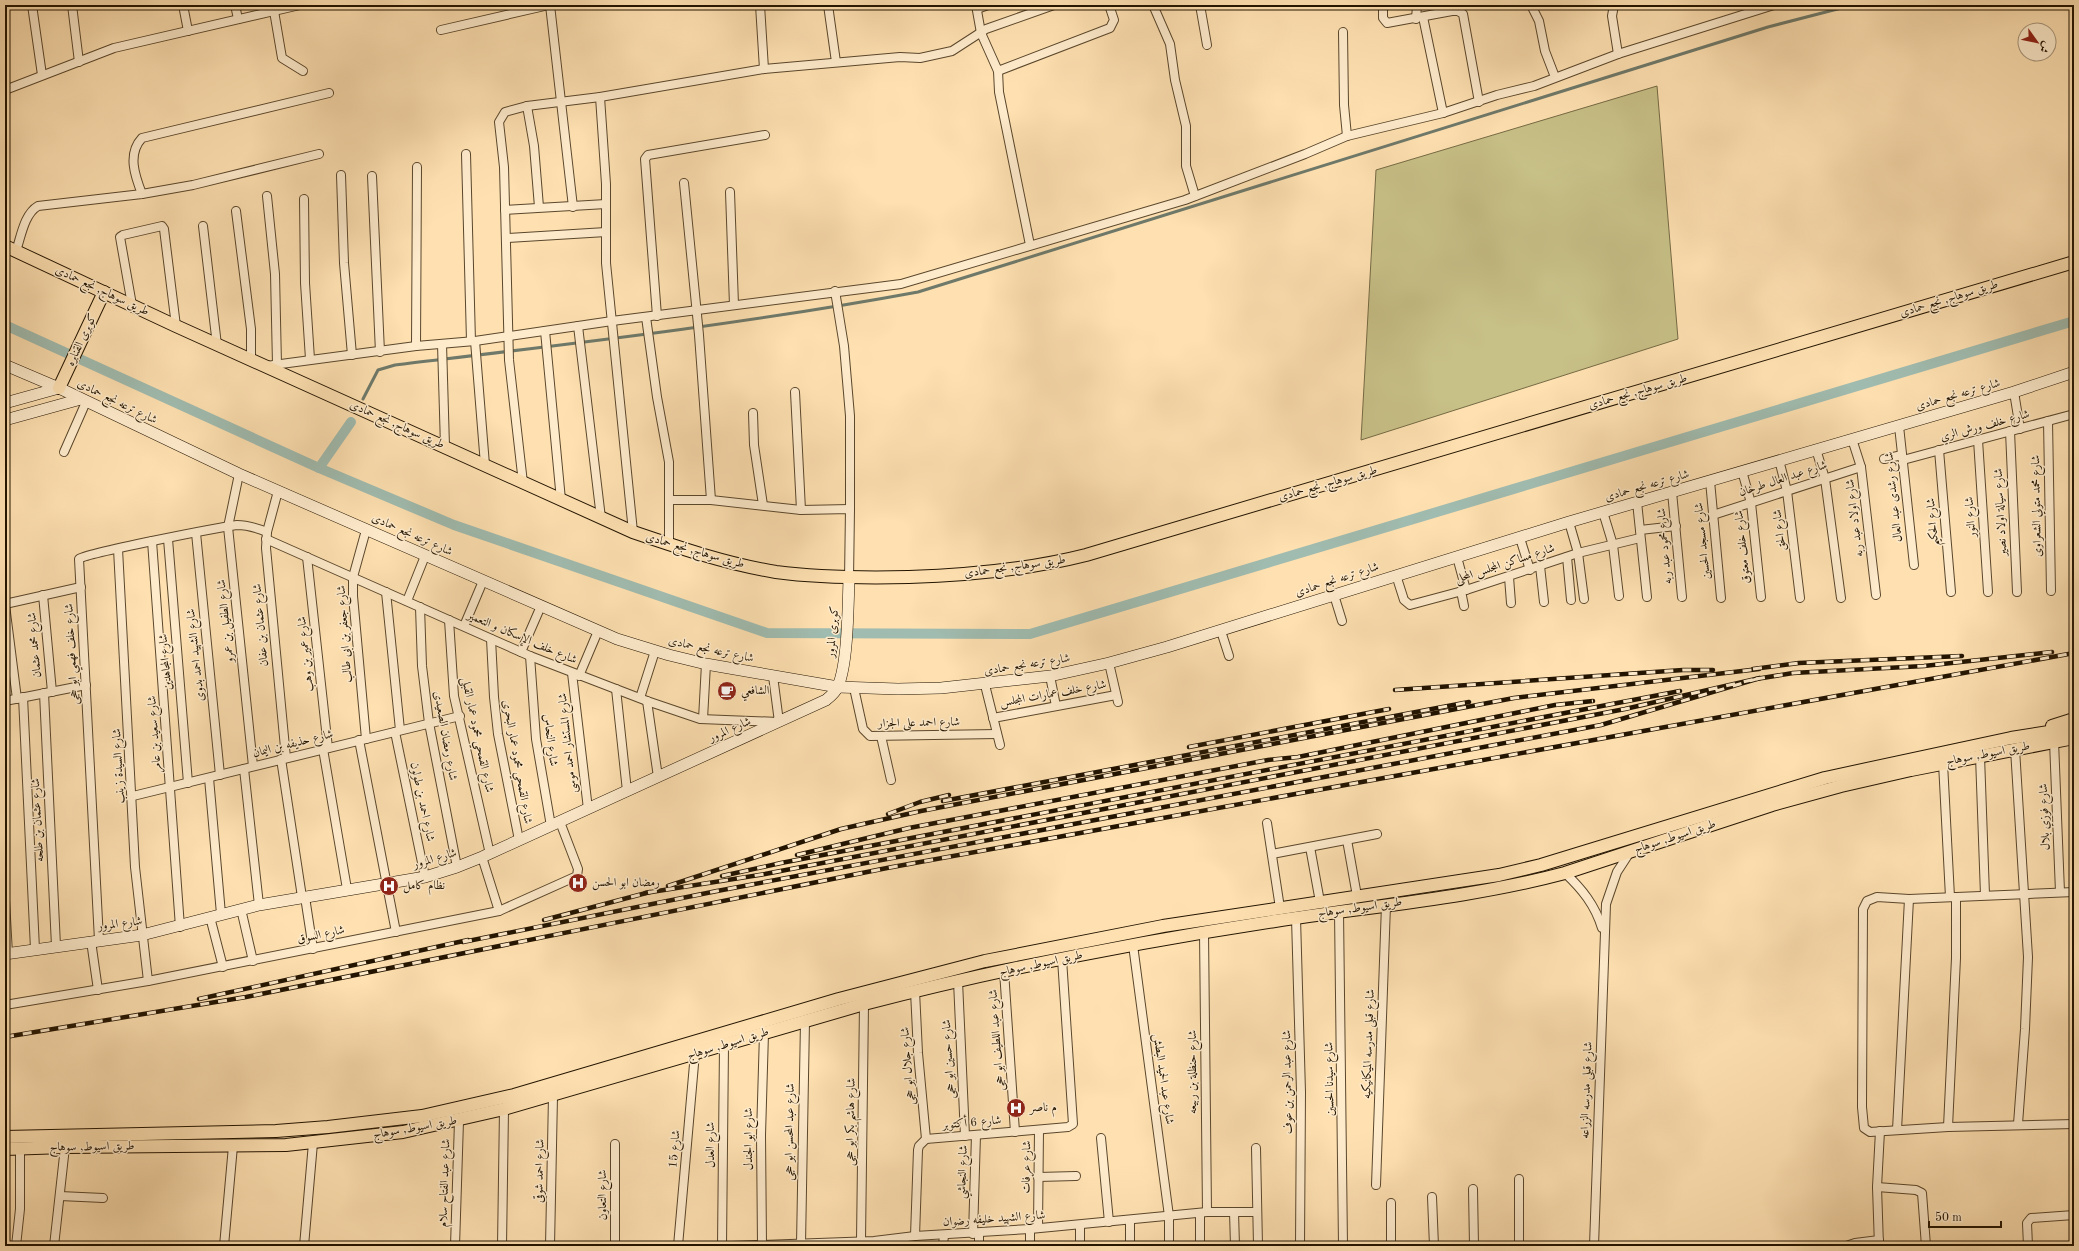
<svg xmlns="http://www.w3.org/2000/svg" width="2079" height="1251" font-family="'Old Standard TT',Amiri,serif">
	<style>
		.green { fill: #c7c087; stroke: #756a44 }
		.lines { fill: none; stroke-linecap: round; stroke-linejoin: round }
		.stream { stroke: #6e796a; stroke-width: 3 }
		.canal { stroke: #a0bcb0; stroke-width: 10 }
		.street-casing { stroke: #5a472c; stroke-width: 10 }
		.secondary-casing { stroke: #231400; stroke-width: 12 }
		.primary-casing { stroke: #231400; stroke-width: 14 }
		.street { stroke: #feebcc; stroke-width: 8 }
		.secondary { stroke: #feebcc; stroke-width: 11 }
		.primary { stroke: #fee0b1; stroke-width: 12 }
		.rail-casing { stroke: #231400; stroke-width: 4.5 }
		.rail { stroke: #feebcc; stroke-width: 3; stroke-dasharray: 9; stroke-linecap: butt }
		.labels { text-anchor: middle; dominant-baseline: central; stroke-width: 3; stroke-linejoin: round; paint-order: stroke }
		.street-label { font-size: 12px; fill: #231400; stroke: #feebcc }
		.poi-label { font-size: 12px; fill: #231400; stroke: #feebcc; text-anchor: start }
	</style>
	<rect width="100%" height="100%" fill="#fee0b1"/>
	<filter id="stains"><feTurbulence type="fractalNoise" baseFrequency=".005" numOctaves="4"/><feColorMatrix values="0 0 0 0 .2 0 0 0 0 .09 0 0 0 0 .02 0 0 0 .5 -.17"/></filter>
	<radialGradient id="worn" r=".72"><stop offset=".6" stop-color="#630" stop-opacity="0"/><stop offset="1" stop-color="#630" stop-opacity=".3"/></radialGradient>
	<path class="green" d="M1657,86L1678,339L1361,440L1376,170Z"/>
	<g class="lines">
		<path class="stream" d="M363,399L378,370L395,365C569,344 745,324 918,292L1768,27L1853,5"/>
		<g class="canal">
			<path d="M5,325L319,468L454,525L767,633L1030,634L2074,321"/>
			<path d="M319,468L351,422"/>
		</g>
		<g class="street-casing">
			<g id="street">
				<path d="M32,5L42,75"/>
				<path d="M72,5L79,62"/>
				<path d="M183,5L188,31"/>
				<path d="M235,5L238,19"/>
				<path d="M550,5L573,207"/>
				<path d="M760,5L764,69"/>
				<path d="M828,5L836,62"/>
				<path d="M976,5L981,33L998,71L999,92L1030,245"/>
				<path d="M1153,5L1170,44L1175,80L1186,126V166L1195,196"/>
				<path d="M1200,5L1207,45"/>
				<path d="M1383,5V18L1387,23L1452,11H1458L1463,14L1479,102"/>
				<path d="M1531,5L1539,21L1545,51L1555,77"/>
				<path d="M1614,5L1612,16L1618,54"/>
				<path d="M977,9L988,5"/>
				<path d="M274,11L282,58L303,71"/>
				<path d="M1423,17L1443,113"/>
				<path d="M1416,19L1417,5"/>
				<path d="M441,30L549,5"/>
				<path d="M1343,32L1344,105L1347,136"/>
				<path d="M998,71L1110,28L1114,20L1109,5"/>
				<path d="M5,90L114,48L300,5"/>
				<path d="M600,97L606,184V263L633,532"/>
				<path d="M527,106L534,146L539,207"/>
				<path d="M466,154L471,341"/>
				<path d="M341,175L344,263L352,355"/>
				<path d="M372,176L380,352"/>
				<path d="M730,192L734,305"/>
				<path d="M142,194C135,176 127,154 142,138L329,93"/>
				<path d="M267,196L275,274L277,365"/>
				<path d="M304,199L305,283L310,359"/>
				<path d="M505,210L606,204"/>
				<path d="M236,211L251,329V360"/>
				<path d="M203,226L217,345"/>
				<path d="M507,238L606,232"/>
				<path d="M16,251C21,237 24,214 38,206L142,194L193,185L319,154"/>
				<path d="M835,291L844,346L850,416V509"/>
				<path d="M132,305L120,237L123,235L162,226L164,229L176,326"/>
				<path d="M657,316L645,159L648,155L654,154L765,135"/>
				<path d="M646,317L657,397L669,462V544"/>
				<path d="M578,326L601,518"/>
				<path d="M545,331L561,500"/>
				<path d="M475,341L485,465"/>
				<path d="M442,344L445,447"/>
				<path d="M416,346L417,167"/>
				<path d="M266,366L416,346L475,341L612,321L901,284L1185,200L1305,154L1347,136L1443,113L1497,95L1534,86L1618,54L1774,5"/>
				<path d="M795,392L801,510"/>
				<path d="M2014,392L2020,429"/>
				<path d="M753,413L754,445L763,505"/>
				<path d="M2048,421L2051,591"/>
				<path d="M1899,426L1914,565"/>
				<path d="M2010,431L2017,592"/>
				<path d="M1852,439L1861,467L1876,595"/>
				<path d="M1978,440L1988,592"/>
				<path d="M1816,449L1825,479L1841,598"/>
				<path d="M1939,450L1951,592"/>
				<path d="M64,452L86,402"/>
				<path d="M1884,459L1902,455"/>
				<path d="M1779,460L1787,491L1800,598"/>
				<path d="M1903,460L2074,414"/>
				<path d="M1742,471L1751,503L1761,597"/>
				<path d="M239,474L228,527L253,766"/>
				<path d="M1710,481L1721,598"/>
				<path d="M523,483L509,360L504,167L499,122L505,112L527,106L600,97L764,69L900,57L920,58L952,51L986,29L1054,5"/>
				<path d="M278,491L267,532L266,548L286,758"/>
				<path d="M1672,492L1682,597"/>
				<path d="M670,500H711L699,335L684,183"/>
				<path d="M711,500L801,510L850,509L849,579"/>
				<path d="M1637,502L1647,597"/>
				<path d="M1603,512L1613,545L1619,596"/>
				<path d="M1713,515L1861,467"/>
				<path d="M1569,522L1578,553L1584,599"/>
				<path d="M1640,530L1676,526"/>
				<path d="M196,533L220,775"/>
				<path d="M1520,538L1530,570"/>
				<path d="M168,539L188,783"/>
				<path d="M266,539L530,656L647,701L700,719L779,722L773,676"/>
				<path d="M152,541L180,927"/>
				<path d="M118,549L135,867L148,981"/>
				<path d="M307,557L328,748"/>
				<path d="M1457,557L1466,590"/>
				<path d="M1567,557L1571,600"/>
				<path d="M1540,566L1544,602"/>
				<path d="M1396,575L1404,600L1410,605L1466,590L1578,553L1640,538"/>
				<path d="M1509,577L1511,603"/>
				<path d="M1461,591L1464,606"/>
				<path d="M386,592L400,730"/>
				<path d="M43,595L52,692"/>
				<path d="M1334,595L1342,621"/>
				<path d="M407,601L425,556"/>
				<path d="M5,604L81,587"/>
				<path d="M5,605L17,699"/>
				<path d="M420,607L422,666L429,723L457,867"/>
				<path d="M449,620L454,696L490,854"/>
				<path d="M464,626L483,581"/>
				<path d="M1221,631L1229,656"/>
				<path d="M491,639L494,697L498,734L519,840"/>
				<path d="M521,652L541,606"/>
				<path d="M530,656L536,739L551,826"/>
				<path d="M1109,663L1118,702"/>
				<path d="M572,673L588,809"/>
				<path d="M579,676L598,631"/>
				<path d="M1050,676L1056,706"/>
				<path d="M985,685L1000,745"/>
				<path d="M854,688L863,729L870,736L997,734"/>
				<path d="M616,689L627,791"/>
				<path d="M44,693L56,946"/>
				<path d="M23,697L35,949"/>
				<path d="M640,698L655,651"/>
				<path d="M5,701L86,685"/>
				<path d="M647,701L658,777"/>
				<path d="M993,718L1116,695"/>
				<path d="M703,719L706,664"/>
				<path d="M395,732L425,877"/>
				<path d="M881,736L891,780"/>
				<path d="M366,739L353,596V577L366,530"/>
				<path d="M359,740L396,932"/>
				<path d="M2054,741L2060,892"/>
				<path d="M323,749L347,889"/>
				<path d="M2015,749L2028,957L2025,1029L2018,1124"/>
				<path d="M1980,756L1985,895"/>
				<path d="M281,759L302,897"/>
				<path d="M1943,763L1950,897"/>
				<path d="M244,769L259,905"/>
				<path d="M209,778L221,914"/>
				<path d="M133,796L460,716"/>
				<path d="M1267,823L1280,908"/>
				<path d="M1347,840L1357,896"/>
				<path d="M1310,847L1320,902"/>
				<path d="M1272,854L1377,834"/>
				<path d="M482,857L499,911"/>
				<path d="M1565,873C1582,889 1595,905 1602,928"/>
				<path d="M2074,892L1909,899L1877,897L1867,901L1863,909L1862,1107L1864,1128L1870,1132L1948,1127L2074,1124"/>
				<path d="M305,897L313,949"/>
				<path d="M5,900L8,954"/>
				<path d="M241,909L253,961"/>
				<path d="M1339,911L1343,1246"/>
				<path d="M210,917L223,967"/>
				<path d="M1296,918L1301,1092L1300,1246"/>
				<path d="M1204,932L1207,1212"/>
				<path d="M99,940L79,559C86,553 221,527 237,525C248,525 257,528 267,532"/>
				<path d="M91,941L98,990"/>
				<path d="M1133,945L1169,1216V1246"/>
				<path d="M1004,971L1015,1132"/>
				<path d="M958,981L965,1136"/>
				<path d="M915,991L918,1053L926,1139"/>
				<path d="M5,1005L148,981L499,911L577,876L578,869L560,822"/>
				<path d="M1948,1127L1956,958V897"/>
				<path d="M1897,1130L1909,899"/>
				<path d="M1101,1138L1109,1222"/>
				<path d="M926,1139L1068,1127L1073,1124L1062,959"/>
				<path d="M1256,1148L1258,1246"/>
				<path d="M1038,1177L1076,1176"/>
				<path d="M1519,1179V1246"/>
				<path d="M1376,1185L1386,905"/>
				<path d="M1877,1187L1916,1190L1922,1193L1926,1246"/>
				<path d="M1473,1189L1474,1246"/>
				<path d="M60,1196L103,1198"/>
				<path d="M1432,1197L1434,1246"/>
				<path d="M1391,1203V1246"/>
				<path d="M1234,1212L1235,1246"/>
				<path d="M1200,1213V1246"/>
				<path d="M1038,1228L1039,1130"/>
				<path d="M979,1233V1246"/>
				<path d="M973,1234L976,1135"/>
				<path d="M915,1236L918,1150L919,1146L926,1139"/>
				<path d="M861,1241L864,1004"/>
				<path d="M801,1244L805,1021"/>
				<path d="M762,1245L761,1135L764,1033"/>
				<path d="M16,1246L20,1209V1148"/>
				<path d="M54,1246L65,1147"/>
				<path d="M224,1246L233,1146"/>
				<path d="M304,1246L313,1143"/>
				<path d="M455,1246L459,1121"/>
				<path d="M502,1246L504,1109"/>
				<path d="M550,1246L553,1096"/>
				<path d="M615,1246V1144"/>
				<path d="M678,1246L695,1053"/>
				<path d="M722,1246L724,1045"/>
				<path d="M732,1246L874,1241L915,1236L1030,1229L1207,1212H1257"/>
				<path d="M900,1246V1238"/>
				<path d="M943,1246L944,1235"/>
				<path d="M1030,1246V1229"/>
				<path d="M1080,1246V1225"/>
				<path d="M1130,1246V1220"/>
				<path d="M1594,1246L1606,904L1617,872L1630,852"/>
				<path d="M1846,1246L1855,1243L1879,1240"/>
				<path d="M1879,1246L1877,1187L1880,1131"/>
				<path d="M2028,1246L2027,1223L2031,1218L2074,1215"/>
			</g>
		</g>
		<g class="secondary-casing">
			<g id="secondary">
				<path d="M5,365L59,388L239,474L617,639L669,655L706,664L838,687L898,689L941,688L1050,676L1109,663L1167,647L1569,522L2014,392L2074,372"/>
				<path d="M5,403L59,388"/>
				<path d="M5,420L81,399"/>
				<path d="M5,954L142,935L259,905L425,877L457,867L482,857L826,700C831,696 836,692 838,686C848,663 848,606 849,579"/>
			</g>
		</g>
		<g class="primary-casing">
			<g id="primary">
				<path d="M5,246L176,326L633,532C680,548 727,564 776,572C821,578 864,578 909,577C969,575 1027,570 1086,555L2074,262"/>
				<path d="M59,388L104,292"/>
				<path d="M2052,726L2074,719"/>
				<path d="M5,1137L276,1131L328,1127L422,1116L514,1095L839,999L985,961L1163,926L1499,875L1541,865L1825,778L2011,738L2074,728"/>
				<path d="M5,1149L65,1147L286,1145L403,1132L504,1109L864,1004C999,969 1137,942 1275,921C1372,906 1471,898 1565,873L1772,805L1841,786L1911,770L2074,738"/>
			</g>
		</g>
		<use href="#street" class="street"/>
		<use href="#secondary" class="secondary"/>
		<use href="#primary" class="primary"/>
		<g class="rail-casing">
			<g id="rail">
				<path d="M1753,669L1799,663L1962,656"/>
				<path d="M1756,679L1793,673L1924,666L2052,652"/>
				<path d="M1395,690L1683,670H1713"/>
				<path d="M1189,747L1389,709"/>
				<path d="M943,801L1469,702"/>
				<path d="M888,814L920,802L949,795"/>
				<path d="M797,855L909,828L1268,760L1298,757L1555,705L1593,701"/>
				<path d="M722,876L781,863L1680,691"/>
				<path d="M668,886L841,829L921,811L1514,698L1759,669"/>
				<path d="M544,920L650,892"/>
				<path d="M463,942L717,891L1601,725L1760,678L1625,709L765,874L645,893"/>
				<path d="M199,999L468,940"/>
				<path d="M5,1037L246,997L887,868L2074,653"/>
			</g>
		</g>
		<use href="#rail" class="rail"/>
	</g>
	<defs>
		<g id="cafe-disc" transform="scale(1)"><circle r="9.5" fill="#8f2418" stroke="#feebcc"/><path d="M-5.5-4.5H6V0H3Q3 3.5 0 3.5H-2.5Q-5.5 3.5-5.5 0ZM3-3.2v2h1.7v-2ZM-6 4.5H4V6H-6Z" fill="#fff"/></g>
		<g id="hospital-disc" transform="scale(1)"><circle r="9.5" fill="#8f2418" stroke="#feebcc"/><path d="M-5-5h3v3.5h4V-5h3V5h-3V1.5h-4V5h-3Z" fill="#fff"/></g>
	</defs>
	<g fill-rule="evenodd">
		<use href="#cafe-disc" x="727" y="691"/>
		<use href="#hospital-disc" x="578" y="883"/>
		<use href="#hospital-disc" x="389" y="886"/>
		<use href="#hospital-disc" x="1016" y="1108"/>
	</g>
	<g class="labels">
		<g class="street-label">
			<text transform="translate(102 291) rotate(25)">طريق سوهاج, نجع حمادى</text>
			<text transform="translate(1949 299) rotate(-17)">طريق سوهاج, نجع حمادى</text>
			<text transform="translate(82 340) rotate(-65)">كوبرى القنابره</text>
			<text transform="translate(1638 392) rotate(-16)">طريق سوهاج, نجع حمادى</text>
			<text transform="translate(1958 395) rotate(-16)">شارع ترعه نجع حمادى</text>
			<text transform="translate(117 402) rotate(26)">شارع ترعه نجع حمادى</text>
			<text transform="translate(397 425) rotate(24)">طريق سوهاج, نجع حمادى</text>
			<text transform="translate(1985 426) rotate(-15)">شارع خلف ورش الري</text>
			<text transform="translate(1783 479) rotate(-18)">شارع عبد العال طرخان</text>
			<text transform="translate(1328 484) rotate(-16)">طريق سوهاج, نجع حمادى</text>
			<text transform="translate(1647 486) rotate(-16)">شارع ترعه نجع حمادى</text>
			<text transform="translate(1894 497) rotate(-96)">شارع رشدى عبد العال</text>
			<text transform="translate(2037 506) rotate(-91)">شارع محمد متولي الشعراوى</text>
			<text transform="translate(2001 512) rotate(-93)">شارع سيالة اولاد نصير</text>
			<text transform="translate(1971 517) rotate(-94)">شارع النور</text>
			<text transform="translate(1855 518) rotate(-97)">شارع اولاد عبد ربه</text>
			<text transform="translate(1933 522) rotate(-95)">شارع الحكيم</text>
			<text transform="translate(1780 530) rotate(-97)">شارع الحق</text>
			<text transform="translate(412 535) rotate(24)">شارع ترعه نجع حمادى</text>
			<text transform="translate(1703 541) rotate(-96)">شارع مسجد الحسين</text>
			<text transform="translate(1665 546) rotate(-95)">شارع محمود عبد ربه</text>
			<text transform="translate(1743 547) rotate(-96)">شارع خلف معتوق</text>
			<text transform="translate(695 551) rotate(16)">طريق سوهاج, نجع حمادى</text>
			<text transform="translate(1505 564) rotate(-18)">شارع مساكن المجلس المحلى</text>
			<text transform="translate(1015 567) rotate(-8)">طريق سوهاج, نجع حمادى</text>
			<text transform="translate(1337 580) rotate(-18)">شارع ترعه نجع حمادى</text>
			<text transform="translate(226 621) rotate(-96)">شارع الطفيل بن عمرو</text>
			<text transform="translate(261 625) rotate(-95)">شارع عثمان بن عفان</text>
			<text transform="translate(833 632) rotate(-85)">كوبرى المرور</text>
			<text transform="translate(345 634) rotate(-94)">شارع جعفر بن ابى طالب</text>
			<text transform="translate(522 638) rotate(23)">شارع خلف الإسكان و التعمير</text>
			<text transform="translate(35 645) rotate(-95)">شارع محمد عثمان</text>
			<text transform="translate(711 650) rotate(12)">شارع ترعه نجع حمادى</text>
			<text transform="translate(72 654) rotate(-93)">شارع خلف فهمي ابو حجى</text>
			<text transform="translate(306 654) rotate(-96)">شارع عمير بن وهب</text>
			<text transform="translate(196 655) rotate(-96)">شارع الشهيد احمد بدوى</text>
			<text transform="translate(166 662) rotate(-95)">شارع المجاهدين</text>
			<text transform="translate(1027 665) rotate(-9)">شارع ترعه نجع حمادى</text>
			<text transform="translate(1053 694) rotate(-10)">شارع خلف عمارات المجلس</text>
			<text transform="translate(919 723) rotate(-1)">شارع احمد على الجزار</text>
			<text transform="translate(730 730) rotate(-24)">شارع المرور</text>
			<text transform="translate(155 734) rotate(-94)">شارع سعيد بن عامر</text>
			<text transform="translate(477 735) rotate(78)">شارع القمحي محمود عمار القبلى</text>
			<text transform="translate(445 736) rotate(80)">شارع رمضان الصعيدى</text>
			<text transform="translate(550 740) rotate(83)">شارع النحاس</text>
			<text transform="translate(568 743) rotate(-96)">شارع المستشار احمد موسى</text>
			<text transform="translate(293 744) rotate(-14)">شارع حذيفه بن اليمان</text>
			<text transform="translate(1988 754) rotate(-11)">طريق اسيوط, سوهاج</text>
			<text transform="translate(517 762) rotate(80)">شارع القمحي محمود عمار البحرى</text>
			<text transform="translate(119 766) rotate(-93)">شارع السيدة زينب</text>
			<text transform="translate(422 802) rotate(78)">شارع احمد بن طولون</text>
			<text transform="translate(2045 817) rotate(-92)">شارع فوزي بلال</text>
			<text transform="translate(38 820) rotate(-93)">شارع عثمان بن طلحه</text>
			<text transform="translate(1675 837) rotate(-18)">طريق اسيوط, سوهاج</text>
			<text transform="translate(435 859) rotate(-16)">شارع المرور</text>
			<text transform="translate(1360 908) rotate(-8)">طريق اسيوط, سوهاج</text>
			<text transform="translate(120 924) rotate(-7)">شارع المرور</text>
			<text transform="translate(321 935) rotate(-12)">شارع السوق</text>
			<text transform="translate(1041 964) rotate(-12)">طريق اسيوط, سوهاج</text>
			<text transform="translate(997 1040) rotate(-94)">شارع عبد اللطيف ابو حجى</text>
			<text transform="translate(728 1044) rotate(-17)">طريق اسيوط, سوهاج</text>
			<text transform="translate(1369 1044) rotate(-88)">شارع قبلى مدرسه الميكانيكيه</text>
			<text transform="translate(949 1059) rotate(-93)">شارع حسين ابو حجى</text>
			<text transform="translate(908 1066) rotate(-94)">شارع جلال ابو حجى</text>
			<text transform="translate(1193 1072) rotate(-90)">شارع حنظلة بن ربيعه</text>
			<text transform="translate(1163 1079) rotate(82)">شارع عبد الحميد البطش</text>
			<text transform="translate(1330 1079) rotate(-91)">شارع سيدنا الحسين</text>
			<text transform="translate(1288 1082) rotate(-91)">شارع عبد الرحمن بن عوف</text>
			<text transform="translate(1587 1090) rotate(-88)">شارع قبلى مدرسه الزراعه</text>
			<text transform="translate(851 1122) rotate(-89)">شارع هاشم بكر ابو حجى</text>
			<text transform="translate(972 1123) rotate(-5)">شارع 6 أكتوبر</text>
			<text transform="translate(415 1128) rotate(-10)">طريق اسيوط, سوهاج</text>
			<text transform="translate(790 1132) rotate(-89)">شارع عبد المحسن ابو حجى</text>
			<text transform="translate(749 1139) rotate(-90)">شارع ابو الجندل</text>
			<text transform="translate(711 1145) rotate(-90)">شارع العدل</text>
			<text transform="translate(92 1147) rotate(-1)">طريق اسيوط, سوهاج</text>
			<text transform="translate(675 1149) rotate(-85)">شارع 15</text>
			<text transform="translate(1027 1167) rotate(-89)">شارع عرفات</text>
			<text transform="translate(540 1171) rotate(-89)">شارع احمد شوقى</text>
			<text transform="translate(963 1172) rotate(-88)">شارع النجاشي</text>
			<text transform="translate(445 1183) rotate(-88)">شارع عبد الفتاح سلام</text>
			<text transform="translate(603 1195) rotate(-90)">شارع التعاون</text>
			<text transform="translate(994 1219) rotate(-4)">شارع الشهيد خليفه رضوان</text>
		</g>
		<g class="poi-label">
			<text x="741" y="691">الشافعي</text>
			<text x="592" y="883">رمضان ابو الحسن</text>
			<text x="403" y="886">نظام كامل</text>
			<text x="1030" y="1108">م ناصر</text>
		</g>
	</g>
	<rect width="2079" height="1251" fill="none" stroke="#fee0b1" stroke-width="20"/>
	<rect x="6" y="6" width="2067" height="1239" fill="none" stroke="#231400" stroke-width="2"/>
	<rect x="10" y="10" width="2059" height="1231" fill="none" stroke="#231400"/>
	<g transform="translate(2037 42) rotate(123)"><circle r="19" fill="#feebcc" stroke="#a6957a"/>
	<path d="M0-3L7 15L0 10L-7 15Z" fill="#8f2418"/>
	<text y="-6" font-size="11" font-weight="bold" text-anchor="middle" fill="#231400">ش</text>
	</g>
	<path d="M1929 1221v6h72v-6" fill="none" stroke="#231400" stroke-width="2"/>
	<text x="1935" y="1221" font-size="12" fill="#231400" stroke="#feebcc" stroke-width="3" paint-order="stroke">50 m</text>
	<rect width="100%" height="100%" filter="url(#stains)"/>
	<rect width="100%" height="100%" fill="url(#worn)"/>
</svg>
